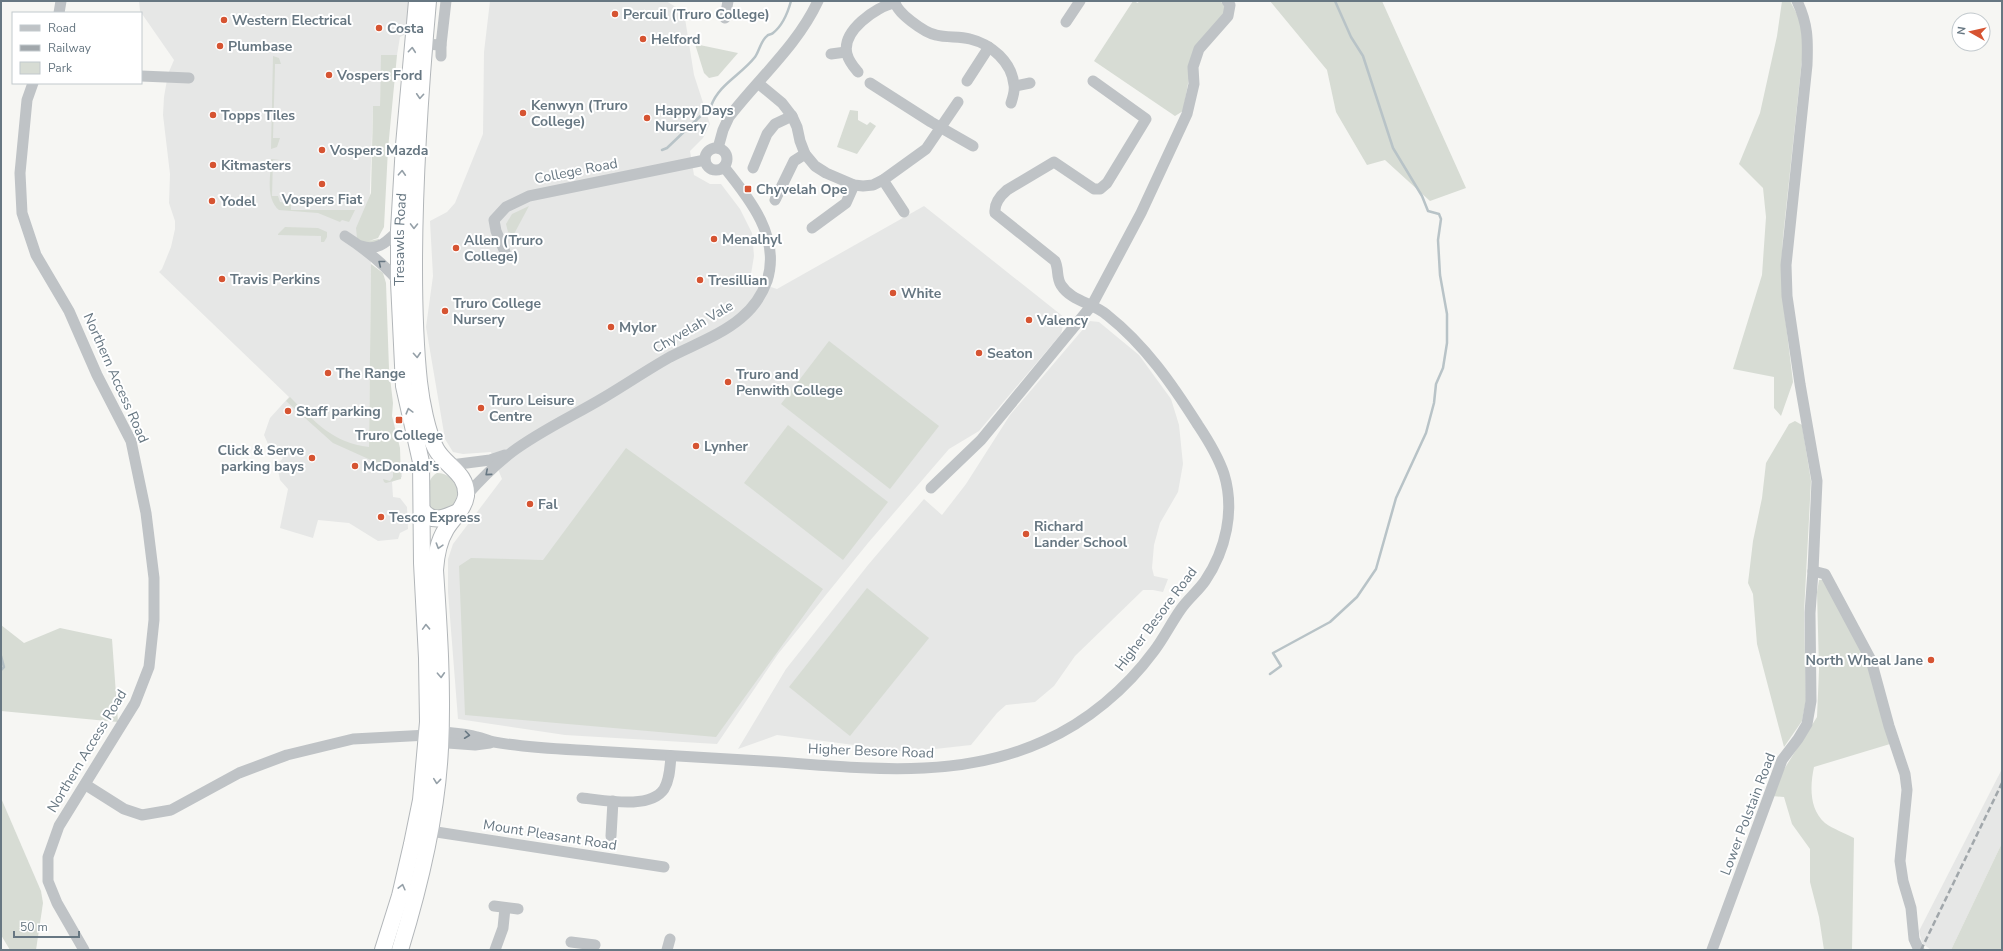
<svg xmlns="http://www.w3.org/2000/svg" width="2003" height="951" font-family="'Nunito Sans',sans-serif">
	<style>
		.built { fill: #e6e7e6 }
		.green { fill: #d7dcd4 }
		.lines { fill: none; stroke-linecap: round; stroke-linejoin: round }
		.stream { stroke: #b8c3c7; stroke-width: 2.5 }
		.highway-casing { stroke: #b2b6b9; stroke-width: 18 }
		.minor { stroke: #bfc3c6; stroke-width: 11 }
		.highway { stroke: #fff; stroke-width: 16 }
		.rail { stroke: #a1a7ab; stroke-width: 2.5; stroke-dasharray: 6 3; stroke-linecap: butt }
		.oneway { stroke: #95a0a8 }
		.oneway2 { stroke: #677782 }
		.poi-dot { fill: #d65432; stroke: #fff; stroke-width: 1.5 }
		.labels { text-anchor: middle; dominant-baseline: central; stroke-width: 4; stroke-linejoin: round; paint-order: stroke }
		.poi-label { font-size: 14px; font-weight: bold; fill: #677782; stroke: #fff; text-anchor: start }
		.street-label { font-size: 14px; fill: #677782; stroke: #fff }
	</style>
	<rect width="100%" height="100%" fill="#f6f6f3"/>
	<g class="built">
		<path d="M139,1H417L414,30L400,37L397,55H382L380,106H373L368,243L371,264L369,458L388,468L402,463V477L392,482L393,497L400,498L407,507L408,529L400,533L398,539L378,541L349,523L318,520L313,538L280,528L288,489L280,480L278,470L275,467L283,458L268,444L264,435L270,418L289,397L159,272L162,269L171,247L175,229V221L169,203L170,174L163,115L164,97L168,74L174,60L140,11Z"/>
		<path d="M490,1H666L684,12L694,75L710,124L703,138L690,151L694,175L710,184H721L740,209L752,233L754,256L750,280L777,289L924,206L1065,318L1061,334L979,431L949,449L868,543L778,654L717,744L565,735L458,719L448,592V559L453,544L502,479L491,452L463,454L453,452L445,439L426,327L433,276L430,221L447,212L455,203L483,134L484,52Z"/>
		<path d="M1090,321L1099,322L1139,355L1171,399L1179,425L1183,464L1178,492L1160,523L1154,545L1152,568L1154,576L1168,579L1163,592L1153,590H1143L1075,656L1054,686L1035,702L1006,705L997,713L971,745L908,752L777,735L738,749L786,669L868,565L924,499L942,515L966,484L1010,415Z"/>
		<path d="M2002,769V843L1951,950H1931L1922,943L1919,931Z"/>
	</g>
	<g class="green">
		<path d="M1133,1L1138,3L1139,1H1220L1225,6L1224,14L1190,73L1183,111L1175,116L1094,61Z"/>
		<path d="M1270,1H1382L1466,188L1430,201L1385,160L1367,165L1336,112L1327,70Z"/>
		<path d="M1782,1H1790L1799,18L1804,41L1783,237L1781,269L1783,300L1793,382L1781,416L1774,408V377L1733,369L1762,275L1766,217L1763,188L1739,164L1760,113L1777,36Z"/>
		<path d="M695,44L738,53L718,76L709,78L704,73Z"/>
		<path d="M381,55H397L388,149L384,227L378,238L369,241L379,239V243L367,245L357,238L356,228L371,193L373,106H380Z"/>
		<path d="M273,56L279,58L281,64H275V67L273,138H280L277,147L271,149Z"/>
		<path d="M850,110L858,111V120L867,125L870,122L876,126L857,154L837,147Z"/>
		<path d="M271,159L280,160H273L272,196H278L280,202L291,204V210H355L349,222L342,220L340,222L318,213L279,210C265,198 271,175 271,159Z"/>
		<path d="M529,206L514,234L508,232L506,224L512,214Z"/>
		<path d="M285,227L318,228L327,232V237L324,242H321V236L278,235V241V234Z"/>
		<path d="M371,264L383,273L386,283L389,369L393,403L392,416L400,448L401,479L386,483L384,482L383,479L390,481L393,477V470L333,443L286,401L290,397C315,422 333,443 369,447Z"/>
		<path d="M829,341L939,426L890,489L781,404Z"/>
		<path d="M1795,421L1802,425L1811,481L1804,613L1806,700L1802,721L1784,747L1757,644L1753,594L1748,583L1753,541L1762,498L1766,463L1789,424Z"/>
		<path d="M788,425L888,502L843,560L744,483Z"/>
		<path d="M626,448L823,589L716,737L465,715L459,566L471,558L543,560Z"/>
		<path d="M437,473C448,473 454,480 458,490L455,505L441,515L429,507C429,496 425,479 437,473Z"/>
		<path d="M1819,580H1823L1867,662L1890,744L1814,767C1810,786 1809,809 1825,823C1833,829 1845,833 1854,838L1852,950H1824L1819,917L1810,882V849L1792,824L1784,797L1772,796L1781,774L1817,717L1819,670L1817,592Z"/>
		<path d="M867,588L929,638L850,736L789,687Z"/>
		<path d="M1,625L24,643L60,628L112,639L118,722L1,711Z"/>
		<path d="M1,798L41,891L43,903L36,950H10L1,935Z"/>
		<path d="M2002,843V950H1951Z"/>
	</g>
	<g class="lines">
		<g class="stream">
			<path d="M662,150L667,148L711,106C719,84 741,75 755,57C759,52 761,40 767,36C768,34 771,35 773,33C782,26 788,12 791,1"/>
			<path d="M1,656L4,667L1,670"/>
			<path d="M1270,674L1281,666L1273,653L1330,622L1357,597L1376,569L1396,498L1426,433L1434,403L1436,384L1443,368L1447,343V314L1440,275L1438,240L1441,219L1439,214L1428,211L1422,196L1393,148L1363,56L1351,37L1335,1"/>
		</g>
		<g class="highway-casing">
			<g id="highway">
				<path d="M422,510C432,524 445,518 458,512"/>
				<path id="s1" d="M383,950L400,896L412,844L421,800L428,722L427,658L422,563L421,462L404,386L399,282V230L404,145L417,1"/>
				<path d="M400,950C420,885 437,816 440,748C443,689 439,629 435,570C436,555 438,542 446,529C452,519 464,509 466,496C468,473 445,466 436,449C427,433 421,400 419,382C415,344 414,305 414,267C414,178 420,90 428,1"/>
			</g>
		</g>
		<g class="minor">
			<path d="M895,1C895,12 925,33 936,35C947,38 959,36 970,39C991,44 1012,62 1014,85C1015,90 1013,97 1011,103"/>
			<path d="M59,13L61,1"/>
			<path d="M725,18L728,1"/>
			<path d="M1066,22L1080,1"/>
			<path d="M424,44L441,45L446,1"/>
			<path d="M831,54L846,52"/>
			<path d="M441,56V45"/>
			<path d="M858,72C853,66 849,62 847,54C841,31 876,7 894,3"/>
			<path d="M141,76L189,78"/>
			<path d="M967,81L989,47"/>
			<path d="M33,83L27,100L20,173L22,213L36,255L69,311L97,375L131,441L146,513L154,578V620L149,667L135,703L59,826L48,857V881L57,903L84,950"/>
			<path d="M870,83L931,122L973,146"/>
			<path d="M759,84L782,103L792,116L797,127L800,141L805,154L815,166L826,173L854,185L863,186L873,185L883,180L926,149L958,102"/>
			<path d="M1015,86L1030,83"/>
			<circle cx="716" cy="159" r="11"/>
			<path d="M718,148L723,130L729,117C759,78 797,46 818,1"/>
			<path d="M753,168L767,134L775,124L792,116"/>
			<path d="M883,180L904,212"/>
			<path d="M775,200L794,161L805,154"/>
			<path d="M812,228L846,203L854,185"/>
			<path d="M345,236C365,249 384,264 399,282"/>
			<path d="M361,246C378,252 387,241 399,230"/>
			<path d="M505,252L496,231L494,220L506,207L529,196L705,160"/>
			<path d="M451,465L490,460L505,455"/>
			<path d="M931,488L981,440L1092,305L1141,213L1187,114L1194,84L1193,67L1199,49L1228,16L1230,5L1227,1"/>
			<path d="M466,496C480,480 495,465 512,452C540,431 573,416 603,398C625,385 647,370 670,357C693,345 721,335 741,318C753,308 762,295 767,281C781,238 750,199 724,167"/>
			<path d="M1813,571L1825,574L1871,660L1889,726L1905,774L1907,790L1900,861L1903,881L1911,908L1914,939L1919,950"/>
			<path d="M434,731C448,733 463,733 477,737C483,738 488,741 494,742C527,748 561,749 594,751C650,754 706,758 762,761C856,767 955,782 1044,741C1087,722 1126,689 1154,651C1164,638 1171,623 1181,609C1188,599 1198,591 1205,581C1226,550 1235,510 1224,474C1218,456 1208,440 1198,425C1172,384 1145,345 1107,315C1093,303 1071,301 1061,285C1056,277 1059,269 1055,261L995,213C994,204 1000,196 1007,190L1054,162L1094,189H1100L1107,183L1146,119L1093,81"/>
			<path d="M434,742L475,745L490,743"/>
			<path d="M86,785L124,809L142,815L171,810L239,773L287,755L353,739L428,735"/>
			<path d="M582,798C604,800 650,810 664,789C670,779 670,766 671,756"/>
			<path d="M430,831L664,867"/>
			<path d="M611,836L613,801"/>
			<path d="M494,906L518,909"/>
			<path d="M571,942L595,945"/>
			<path d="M495,950L503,928L505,908"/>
			<path d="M667,950L670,939"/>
			<path d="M1712,950L1782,760L1798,739L1807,724L1811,701L1810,613L1813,571L1817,481L1800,384L1787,296L1786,265L1807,65C1808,40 1808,24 1797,1"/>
		</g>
		<use href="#highway" class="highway"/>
		<path class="rail" d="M1921,950L2002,783"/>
	</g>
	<defs><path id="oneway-chevron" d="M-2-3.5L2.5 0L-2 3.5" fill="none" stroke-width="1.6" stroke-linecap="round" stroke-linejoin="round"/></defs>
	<g class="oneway">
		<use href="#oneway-chevron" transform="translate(412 50) rotate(-85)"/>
		<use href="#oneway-chevron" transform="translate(420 96) rotate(94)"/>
		<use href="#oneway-chevron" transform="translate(402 173) rotate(-87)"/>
		<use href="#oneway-chevron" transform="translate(414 226) rotate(91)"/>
		<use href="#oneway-chevron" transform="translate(417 355) rotate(86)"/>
		<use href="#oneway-chevron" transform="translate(409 411) rotate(-105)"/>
		<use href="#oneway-chevron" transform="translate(439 546) rotate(107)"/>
		<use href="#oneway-chevron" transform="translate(426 627) rotate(-92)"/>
		<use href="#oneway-chevron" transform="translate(441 675) rotate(87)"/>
		<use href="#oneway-chevron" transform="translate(437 781) rotate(96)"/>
		<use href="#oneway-chevron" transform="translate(402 887) rotate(-76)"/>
	</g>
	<g class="oneway2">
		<use href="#oneway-chevron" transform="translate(381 263) rotate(-141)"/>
		<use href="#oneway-chevron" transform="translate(488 473) rotate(139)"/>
		<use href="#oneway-chevron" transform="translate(467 735) rotate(7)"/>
	</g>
	<g class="poi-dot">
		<circle cx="615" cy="14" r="4"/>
		<circle cx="224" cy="20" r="4"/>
		<circle cx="379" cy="28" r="4"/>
		<circle cx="643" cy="39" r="4"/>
		<circle cx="220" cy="46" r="4"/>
		<circle cx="329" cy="75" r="4"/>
		<circle cx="523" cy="113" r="4"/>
		<circle cx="213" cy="115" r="4"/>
		<circle cx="647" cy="118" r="4"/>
		<circle cx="322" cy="150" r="4"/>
		<circle cx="213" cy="165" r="4"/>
		<circle cx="322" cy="184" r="4"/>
		<rect x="744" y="185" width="8" height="8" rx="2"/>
		<circle cx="212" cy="201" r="4"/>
		<circle cx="714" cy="239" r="4"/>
		<circle cx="456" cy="248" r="4"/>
		<circle cx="222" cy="279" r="4"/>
		<circle cx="700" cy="280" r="4"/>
		<circle cx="893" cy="293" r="4"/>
		<circle cx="445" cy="311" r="4"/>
		<circle cx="1029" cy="320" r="4"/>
		<circle cx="611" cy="327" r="4"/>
		<circle cx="979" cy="353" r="4"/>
		<circle cx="328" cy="373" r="4"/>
		<circle cx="728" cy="382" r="4"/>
		<circle cx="481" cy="408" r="4"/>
		<circle cx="288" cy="411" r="4"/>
		<rect x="395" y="416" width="8" height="8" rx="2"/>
		<circle cx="696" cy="446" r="4"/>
		<circle cx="312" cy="458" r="4"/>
		<circle cx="355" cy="466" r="4"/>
		<circle cx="530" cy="504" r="4"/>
		<circle cx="381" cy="517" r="4"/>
		<circle cx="1026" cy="534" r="4"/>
		<circle cx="1931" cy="660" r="4"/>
	</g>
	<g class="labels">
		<g class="poi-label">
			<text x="623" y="14">Percuil (Truro College)</text>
			<text x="232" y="20">Western Electrical</text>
			<text x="387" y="28">Costa</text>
			<text x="651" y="39">Helford</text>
			<text x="228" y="46">Plumbase</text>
			<text x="337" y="75">Vospers Ford</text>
			<text x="531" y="105">Kenwyn (Truro<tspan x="531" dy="16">College)</tspan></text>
			<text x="655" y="110">Happy Days<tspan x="655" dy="16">Nursery</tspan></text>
			<text x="221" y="115">Topps Tiles</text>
			<text x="330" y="150">Vospers Mazda</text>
			<text x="221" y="165">Kitmasters</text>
			<text x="756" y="189">Chyvelah Ope</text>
			<text x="322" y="199" text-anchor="middle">Vospers Fiat</text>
			<text x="220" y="201">Yodel</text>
			<text x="722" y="239">Menalhyl</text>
			<text x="464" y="240">Allen (Truro<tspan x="464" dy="16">College)</tspan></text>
			<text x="230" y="279">Travis Perkins</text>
			<text x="708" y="280">Tresillian</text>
			<text x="901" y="293">White</text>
			<text x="453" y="303">Truro College<tspan x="453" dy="16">Nursery</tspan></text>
			<text x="1037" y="320">Valency</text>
			<text x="619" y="327">Mylor</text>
			<text x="987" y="353">Seaton</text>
			<text x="336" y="373">The Range</text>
			<text x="736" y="374">Truro and<tspan x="736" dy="16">Penwith College</tspan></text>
			<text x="489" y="400">Truro Leisure<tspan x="489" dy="16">Centre</tspan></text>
			<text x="296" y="411">Staff parking</text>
			<text x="399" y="435" text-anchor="middle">Truro College</text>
			<text x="704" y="446">Lynher</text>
			<text x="304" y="450" text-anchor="end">Click &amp; Serve<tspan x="304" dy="16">parking bays</tspan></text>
			<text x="363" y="466">McDonald's</text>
			<text x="538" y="504">Fal</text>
			<text x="389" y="517">Tesco Express</text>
			<text x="1034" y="526">Richard<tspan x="1034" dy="16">Lander School</tspan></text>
			<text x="1923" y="660" text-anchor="end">North Wheal Jane</text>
		</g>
		<g class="street-label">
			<text transform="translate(576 171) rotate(-11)">College Road</text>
			<text stroke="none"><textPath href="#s1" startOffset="718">Tresawls Road</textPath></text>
			<text transform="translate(693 327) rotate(-30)">Chyvelah Vale</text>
			<text transform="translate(116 378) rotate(66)">Northern Access Road</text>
			<text transform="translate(1156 619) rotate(-53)">Higher Besore Road</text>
			<text transform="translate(87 751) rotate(-59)">Northern Access Road</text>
			<text transform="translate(871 751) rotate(2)">Higher Besore Road</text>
			<text transform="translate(1748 814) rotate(-69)">Lower Polstain Road</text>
			<text transform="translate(550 835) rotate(9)">Mount Pleasant Road</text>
		</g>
	</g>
	<rect width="2003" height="951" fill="none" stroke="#677782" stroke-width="4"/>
	<rect x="12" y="12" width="130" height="72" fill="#ffffff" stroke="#c2c9cd"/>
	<rect x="20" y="25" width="20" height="6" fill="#bfc3c6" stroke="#c2c9cd"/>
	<text x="48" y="32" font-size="12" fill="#677782">Road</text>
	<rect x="20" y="45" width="20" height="6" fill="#a1a7ab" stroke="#c2c9cd"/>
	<text x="48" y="52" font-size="12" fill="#677782">Railway</text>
	<rect x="20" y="62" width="20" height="12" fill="#d7dcd4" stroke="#c2c9cd"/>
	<text x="48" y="72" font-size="12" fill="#677782">Park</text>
	<g transform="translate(1971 32) rotate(278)"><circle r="19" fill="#ffffff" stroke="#c2c9cd"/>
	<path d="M0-3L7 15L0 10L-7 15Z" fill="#d65432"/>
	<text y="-6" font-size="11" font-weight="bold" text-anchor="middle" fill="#677782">N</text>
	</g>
	<path d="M14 931v6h65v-6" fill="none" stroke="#677782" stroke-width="2"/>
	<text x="20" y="931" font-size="12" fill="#677782" stroke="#ffffff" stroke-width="3" paint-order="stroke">50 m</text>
</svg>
